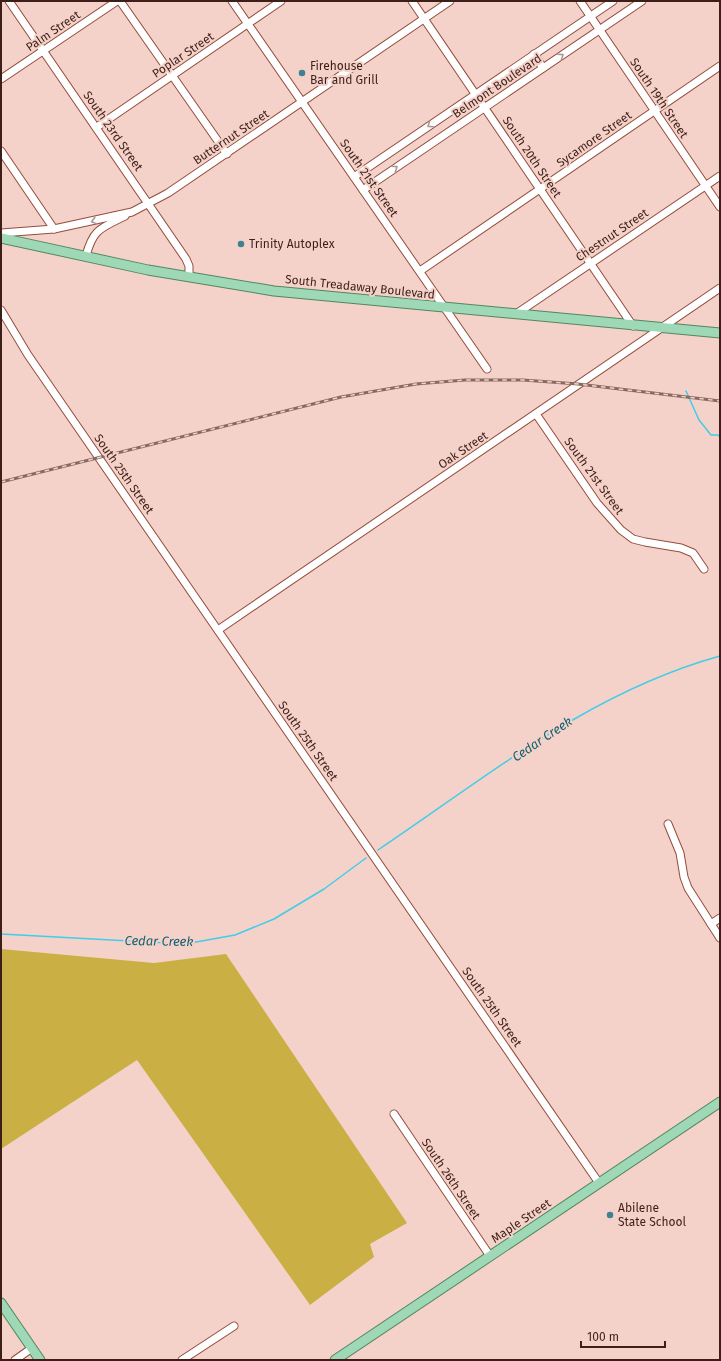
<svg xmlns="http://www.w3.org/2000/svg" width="721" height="1361" font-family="'Fira Sans',sans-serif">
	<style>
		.green { fill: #cab044 }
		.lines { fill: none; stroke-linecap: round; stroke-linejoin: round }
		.stream { stroke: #41cdea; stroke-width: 1.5 }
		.minor-casing { stroke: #944d3c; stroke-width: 9 }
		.major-casing { stroke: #53865f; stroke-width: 11 }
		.minor { stroke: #fff; stroke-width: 7 }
		.major { stroke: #9ed8b6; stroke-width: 9 }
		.rail-casing { stroke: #886860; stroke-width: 3 }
		.rail { stroke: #f4d2c9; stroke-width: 1.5; stroke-dasharray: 4.5; stroke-linecap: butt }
		.oneway { stroke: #a89a97 }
		.poi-dot { fill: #3e8191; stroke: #f4d2c9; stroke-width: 1.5 }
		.labels { text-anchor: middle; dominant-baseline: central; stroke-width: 4; stroke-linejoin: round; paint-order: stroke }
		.street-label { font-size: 12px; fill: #3e1f18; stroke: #f4d2c9 }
		.poi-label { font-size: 12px; fill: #3e1f18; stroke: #f4d2c9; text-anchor: start }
		.water-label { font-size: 13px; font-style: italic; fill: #176271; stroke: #f4d2c9 }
	</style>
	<rect width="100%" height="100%" fill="#f4d2c9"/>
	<path class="green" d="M1,949L154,963L226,954L407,1223L370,1244L374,1257L310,1305L137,1060L1,1149Z"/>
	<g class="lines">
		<g class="stream">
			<path d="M686,391L699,420L711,435H718L720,437"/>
			<path d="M378,850C488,776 590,692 720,656"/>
			<path d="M1,934L185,944L235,935L274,919L324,889L366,858"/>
		</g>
		<g class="minor-casing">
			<g id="minor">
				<path d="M9,1L186,259L189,266V277"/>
				<path d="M120,1L227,154"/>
				<path d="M232,1L487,369"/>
				<path d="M412,1L633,326"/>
				<path d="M580,1L720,207"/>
				<path d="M534,54L543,68"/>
				<path d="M1,79L117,1"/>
				<path d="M97,127L281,1"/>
				<path d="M1,151L54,229"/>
				<path d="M354,177L613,1"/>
				<path d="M363,190L642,1"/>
				<path d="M1,233L54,229L132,212L168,193L450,1"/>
				<path d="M86,256C93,229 101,228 125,216"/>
				<path d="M420,271L720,66"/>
				<path d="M1,310L28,355L599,1183"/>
				<path d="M516,314L720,176"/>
				<path d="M536,414L597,503L621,530L633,539L645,542L681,548L693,553L704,569"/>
				<path d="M218,630L720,288"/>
				<path d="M668,824L680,853L684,877L688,888L720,938"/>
				<path d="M711,924L720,918"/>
				<path d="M394,1114L490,1256"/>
				<path d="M15,1360L32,1348"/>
				<path d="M182,1360L234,1326"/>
			</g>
		</g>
		<g class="major-casing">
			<g id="major">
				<path d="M1,238L148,270L274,291L720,333"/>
				<path d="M1,1303L40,1360"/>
				<path d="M335,1360L720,1102"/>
			</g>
		</g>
		<use href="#minor" class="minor"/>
		<use href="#major" class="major"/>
		<g class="rail-casing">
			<path id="rail" d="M1,482L341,397L416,384L465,380H523L578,384L720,401"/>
		</g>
		<use href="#rail" class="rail"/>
	</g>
	<defs><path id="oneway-chevron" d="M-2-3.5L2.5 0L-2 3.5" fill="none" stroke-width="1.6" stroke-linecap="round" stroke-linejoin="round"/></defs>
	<g class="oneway">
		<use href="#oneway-chevron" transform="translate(561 56) rotate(-34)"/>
		<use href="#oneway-chevron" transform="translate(430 125) rotate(146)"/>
		<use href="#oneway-chevron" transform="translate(395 168) rotate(-34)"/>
		<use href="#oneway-chevron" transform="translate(94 221) rotate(165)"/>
	</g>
	<g class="poi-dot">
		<circle cx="302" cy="73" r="4"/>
		<circle cx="241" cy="244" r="4"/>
		<circle cx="610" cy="1215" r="4"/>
	</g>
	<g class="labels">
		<g class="street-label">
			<text transform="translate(53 31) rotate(-34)">Palm Street</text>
			<text transform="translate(183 55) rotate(-34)">Poplar Street</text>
			<text transform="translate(497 86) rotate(-34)">Belmont Boulevard</text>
			<text transform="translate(659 98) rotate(56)">South 19th Street</text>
			<text transform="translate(113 131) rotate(55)">South 23rd Street</text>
			<text transform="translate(231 137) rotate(-34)">Butternut Street</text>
			<text transform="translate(594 139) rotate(-35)">Sycamore Street</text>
			<text transform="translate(532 157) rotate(56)">South 20th Street</text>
			<text transform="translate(369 178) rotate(55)">South 21st Street</text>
			<text transform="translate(612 235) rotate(-34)">Chestnut Street</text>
			<text transform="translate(360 287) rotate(6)">South Treadaway Boulevard</text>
			<text transform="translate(463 450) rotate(-34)">Oak Street</text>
			<text transform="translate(124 474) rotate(55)">South 25th Street</text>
			<text transform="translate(594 476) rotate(54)">South 21st Street</text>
			<text transform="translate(308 741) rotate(55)">South 25th Street</text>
			<text transform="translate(492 1007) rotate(55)">South 25th Street</text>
			<text transform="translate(451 1179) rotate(56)">South 26th Street</text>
			<text transform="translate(521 1221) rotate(-34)">Maple Street</text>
		</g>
		<g class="poi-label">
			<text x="310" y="66">Firehouse<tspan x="310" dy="14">Bar and Grill</tspan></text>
			<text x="249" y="244">Trinity Autoplex</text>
			<text x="618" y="1208">Abilene<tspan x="618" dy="14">State School</tspan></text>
		</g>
		<g class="water-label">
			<text transform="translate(542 739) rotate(-34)">Cedar Creek</text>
			<text transform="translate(159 941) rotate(1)">Cedar Creek</text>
		</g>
	</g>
	<rect width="721" height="1361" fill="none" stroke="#3e1f18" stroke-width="4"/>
	<path d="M581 1341v6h84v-6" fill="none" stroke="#3e1f18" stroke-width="2"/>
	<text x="587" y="1341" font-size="12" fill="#3e1f18" stroke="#f4d2c9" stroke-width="3" paint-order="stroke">100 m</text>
</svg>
